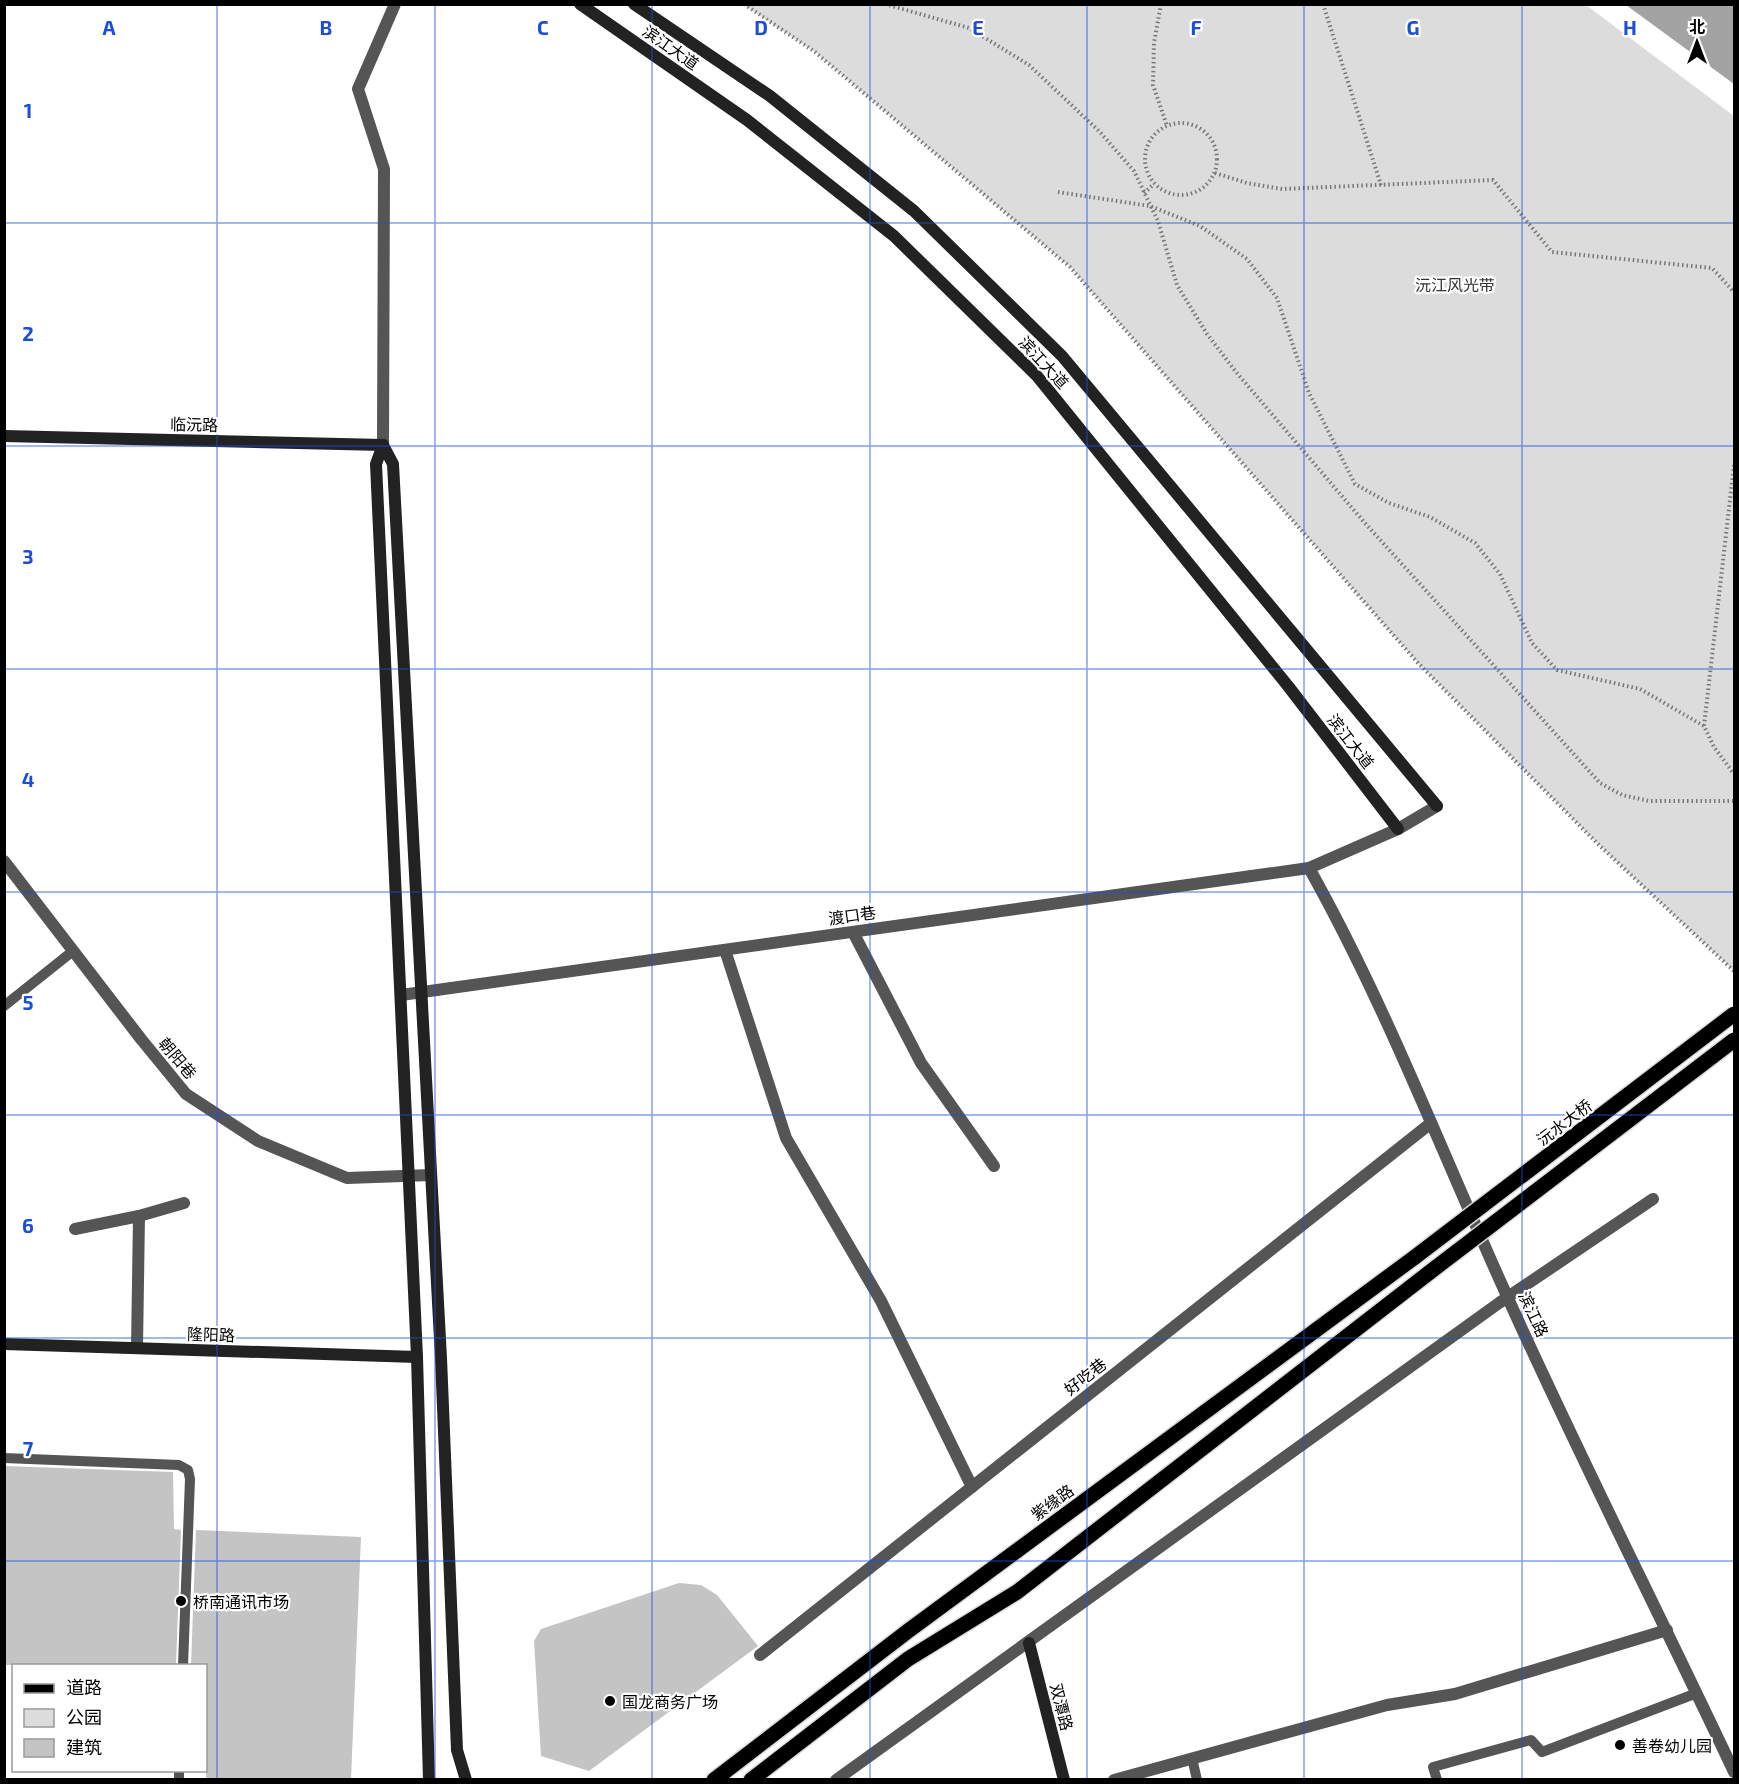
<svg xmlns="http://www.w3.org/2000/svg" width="1739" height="1784" font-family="'Exo 2','Noto Sans SC',sans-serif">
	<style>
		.green { fill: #dcdcdc }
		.water { fill: #a3a3a3 }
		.building { fill: #c4c4c4 }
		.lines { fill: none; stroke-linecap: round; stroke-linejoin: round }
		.primary-casing { stroke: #dbdbdb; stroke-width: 18 }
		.path { stroke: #777; stroke-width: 4; stroke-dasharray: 1.5 3; stroke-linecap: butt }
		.lane { stroke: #555; stroke-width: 10 }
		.street { stroke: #555; stroke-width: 12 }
		.secondary { stroke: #222; stroke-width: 12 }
		.primary { stroke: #000; stroke-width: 15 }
		.primary-bridge-casing { stroke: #dbdbdb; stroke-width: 18; stroke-linecap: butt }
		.primary-bridge { stroke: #000; stroke-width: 15 }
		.grid { fill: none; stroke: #1d4ed8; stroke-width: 1.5; stroke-opacity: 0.55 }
		.poi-dot { fill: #000; stroke: #fff; stroke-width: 2 }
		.labels { text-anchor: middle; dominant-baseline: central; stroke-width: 4.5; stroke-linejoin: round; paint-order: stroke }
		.street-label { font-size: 16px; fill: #000; stroke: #fff }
		.park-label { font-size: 16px; fill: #333; stroke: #fff }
		.poi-label { font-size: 16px; fill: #000; stroke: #fff; text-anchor: start }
		.grid-label { font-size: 20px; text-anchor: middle; font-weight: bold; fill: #1d4ed8; stroke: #fff; stroke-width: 4.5; stroke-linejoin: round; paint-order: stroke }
	</style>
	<rect width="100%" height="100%" fill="#fff"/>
	<path class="green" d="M744,5H1586L1734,116V971L1599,845L1418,663L1070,267L815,52Z"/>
	<path class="water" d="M1626,5H1734V84Z"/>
	<g class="building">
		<path d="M4,1466L173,1472L174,1529L181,1530L176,1665H4Z"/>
		<path d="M196,1530L361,1537L351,1779H206V1665H191Z"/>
		<path d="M679,1583L701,1585L717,1595L758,1646L589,1771L541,1756L534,1641L541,1629Z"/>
	</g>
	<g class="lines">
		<g class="primary-casing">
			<g id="primary">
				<path d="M714,1780L908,1631L1415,1257"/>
				<path d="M751,1780L908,1659L1017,1592L1430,1272"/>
			</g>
		</g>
		<g class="path">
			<path d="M744,4L815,52L1070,267L1418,663L1599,845L1734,971"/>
			<path d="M885,4L969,28L1029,65L1099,131L1134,171L1158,221L1177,285L1207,334L1236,372L1364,522L1600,783L1622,795L1649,801H1734"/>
			<path d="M1161,4L1154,43L1153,85L1167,126"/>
			<path d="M1323,4L1381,185"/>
			<circle cx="1181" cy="159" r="36"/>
			<path d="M1215,173L1247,183L1282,189L1493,180L1552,252L1712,268L1734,292"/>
			<path d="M1058,192L1150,206L1200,226L1247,259L1277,298L1309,393L1355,484L1389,503L1430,517L1475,543L1500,574L1532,643L1557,670L1640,689L1704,726"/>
			<path d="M1144,193L1154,184"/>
			<path d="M1734,465L1704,726L1714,747L1734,774"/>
		</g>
		<g class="lane">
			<path d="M4,1006L73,951"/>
			<path d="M4,1458L179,1465L188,1470L190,1479L183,1666"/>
			<path d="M1192,1758L1197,1780"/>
			<path d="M179,1780V1770"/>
			<path d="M1437,1780L1433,1767L1531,1740L1542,1752L1697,1693"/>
		</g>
		<g class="street">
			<path d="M383,445L384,169L358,89L395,4"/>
			<path d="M4,861L141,1039L186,1094L258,1141L347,1178L431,1175"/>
			<path d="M1309,868C1386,1005 1442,1153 1507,1296C1579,1456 1659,1613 1734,1772"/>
			<path d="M853,932L921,1063L994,1166"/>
			<path d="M725,950L786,1138L881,1301L972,1487"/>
			<path d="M401,995L1309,868L1398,829L1437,806"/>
			<path d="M75,1229L139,1216L184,1203"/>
			<path d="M137,1348L139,1216"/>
			<path d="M760,1655L1431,1123"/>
			<path d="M836,1780L1499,1303L1653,1199"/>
			<path d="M1114,1780L1387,1705L1455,1694L1667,1630"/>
		</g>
		<g class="secondary">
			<path d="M580,4L747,120L894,236L1037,376L1288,686L1398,829"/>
			<path d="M634,4L770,96L914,211L1062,356L1437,806"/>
			<path d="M4,436L383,445"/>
			<path d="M383,445L393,464L441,1358L457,1750L466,1780"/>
			<path d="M383,445L376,464L417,1357L429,1780"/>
			<path d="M4,1344L417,1357"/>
			<path d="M1029,1643L1064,1780"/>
		</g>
		<use href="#primary" class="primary"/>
		<g class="primary-bridge-casing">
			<g id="primary-bridge">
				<path d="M1415,1257L1734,1014"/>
				<path d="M1430,1272L1734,1040"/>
			</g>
		</g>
		<use href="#primary-bridge" class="primary-bridge"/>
	</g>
	<path class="grid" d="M217,4V1780M435,4V1780M652,4V1780M870,4V1780M1087,4V1780M1304,4V1780M1522,4V1780M4,223H1734M4,446H1734M4,669H1734M4,892H1734M4,1115H1734M4,1338H1734M4,1561H1734"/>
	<g class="poi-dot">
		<circle cx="181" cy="1601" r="6"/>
		<circle cx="610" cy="1701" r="6"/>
		<circle cx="1620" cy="1745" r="6"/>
	</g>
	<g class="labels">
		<g class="street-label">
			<text transform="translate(671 47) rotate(35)">滨江大道</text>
			<text transform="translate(1044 362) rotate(47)">滨江大道</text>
			<text transform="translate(194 424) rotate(1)">临沅路</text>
			<text transform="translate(1351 741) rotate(52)">滨江大道</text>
			<text transform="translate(852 915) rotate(-8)">渡口巷</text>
			<text transform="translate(178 1058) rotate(50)">朝阳巷</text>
			<text transform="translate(1564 1122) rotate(-37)">沅水大桥</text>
			<text transform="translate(1534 1314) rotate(65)">滨江路</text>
			<text transform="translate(211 1334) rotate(2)">隆阳路</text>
			<text transform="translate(1085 1376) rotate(-38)">好吃巷</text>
			<text transform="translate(1052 1502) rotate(-36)">紫缘路</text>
			<text transform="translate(1062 1707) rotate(76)">双潭路</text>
		</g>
		<g class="park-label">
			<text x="1455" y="284">沅江风光带</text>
		</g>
		<g class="poi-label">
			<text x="193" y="1601">桥南通讯市场</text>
			<text x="622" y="1701">国龙商务广场</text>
			<text x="1632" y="1745">善卷幼儿园</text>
		</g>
	</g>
	<g class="grid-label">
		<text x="109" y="35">A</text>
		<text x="326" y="35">B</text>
		<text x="543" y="35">C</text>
		<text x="761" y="35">D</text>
		<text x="978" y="35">E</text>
		<text x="1196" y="35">F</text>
		<text x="1413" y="35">G</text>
		<text x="1630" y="35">H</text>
		<text x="28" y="118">1</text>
		<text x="28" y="341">2</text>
		<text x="28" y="564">3</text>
		<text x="28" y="787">4</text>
		<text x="28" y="1010">5</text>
		<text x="28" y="1233">6</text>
		<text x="28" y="1456">7</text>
	</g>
	<rect width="1739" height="1784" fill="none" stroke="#000000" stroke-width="12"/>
	<rect x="12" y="1664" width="195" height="108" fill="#ffffff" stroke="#999999" stroke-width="1.5"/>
	<rect x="24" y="1684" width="30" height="9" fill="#000000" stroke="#999999" stroke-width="1.5"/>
	<text x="66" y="1694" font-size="18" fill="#000000">道路</text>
	<rect x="24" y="1709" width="30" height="18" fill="#dcdcdc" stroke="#999999" stroke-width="1.5"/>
	<text x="66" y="1724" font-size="18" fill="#000000">公园</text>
	<rect x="24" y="1739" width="30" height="18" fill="#c4c4c4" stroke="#999999" stroke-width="1.5"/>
	<text x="66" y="1754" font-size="18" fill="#000000">建筑</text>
	<g transform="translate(1697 42)" stroke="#ffffff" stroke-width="4.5" paint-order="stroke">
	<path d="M0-4.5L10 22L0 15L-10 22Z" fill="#000000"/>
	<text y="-9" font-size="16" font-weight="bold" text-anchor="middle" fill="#000000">北</text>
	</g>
</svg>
